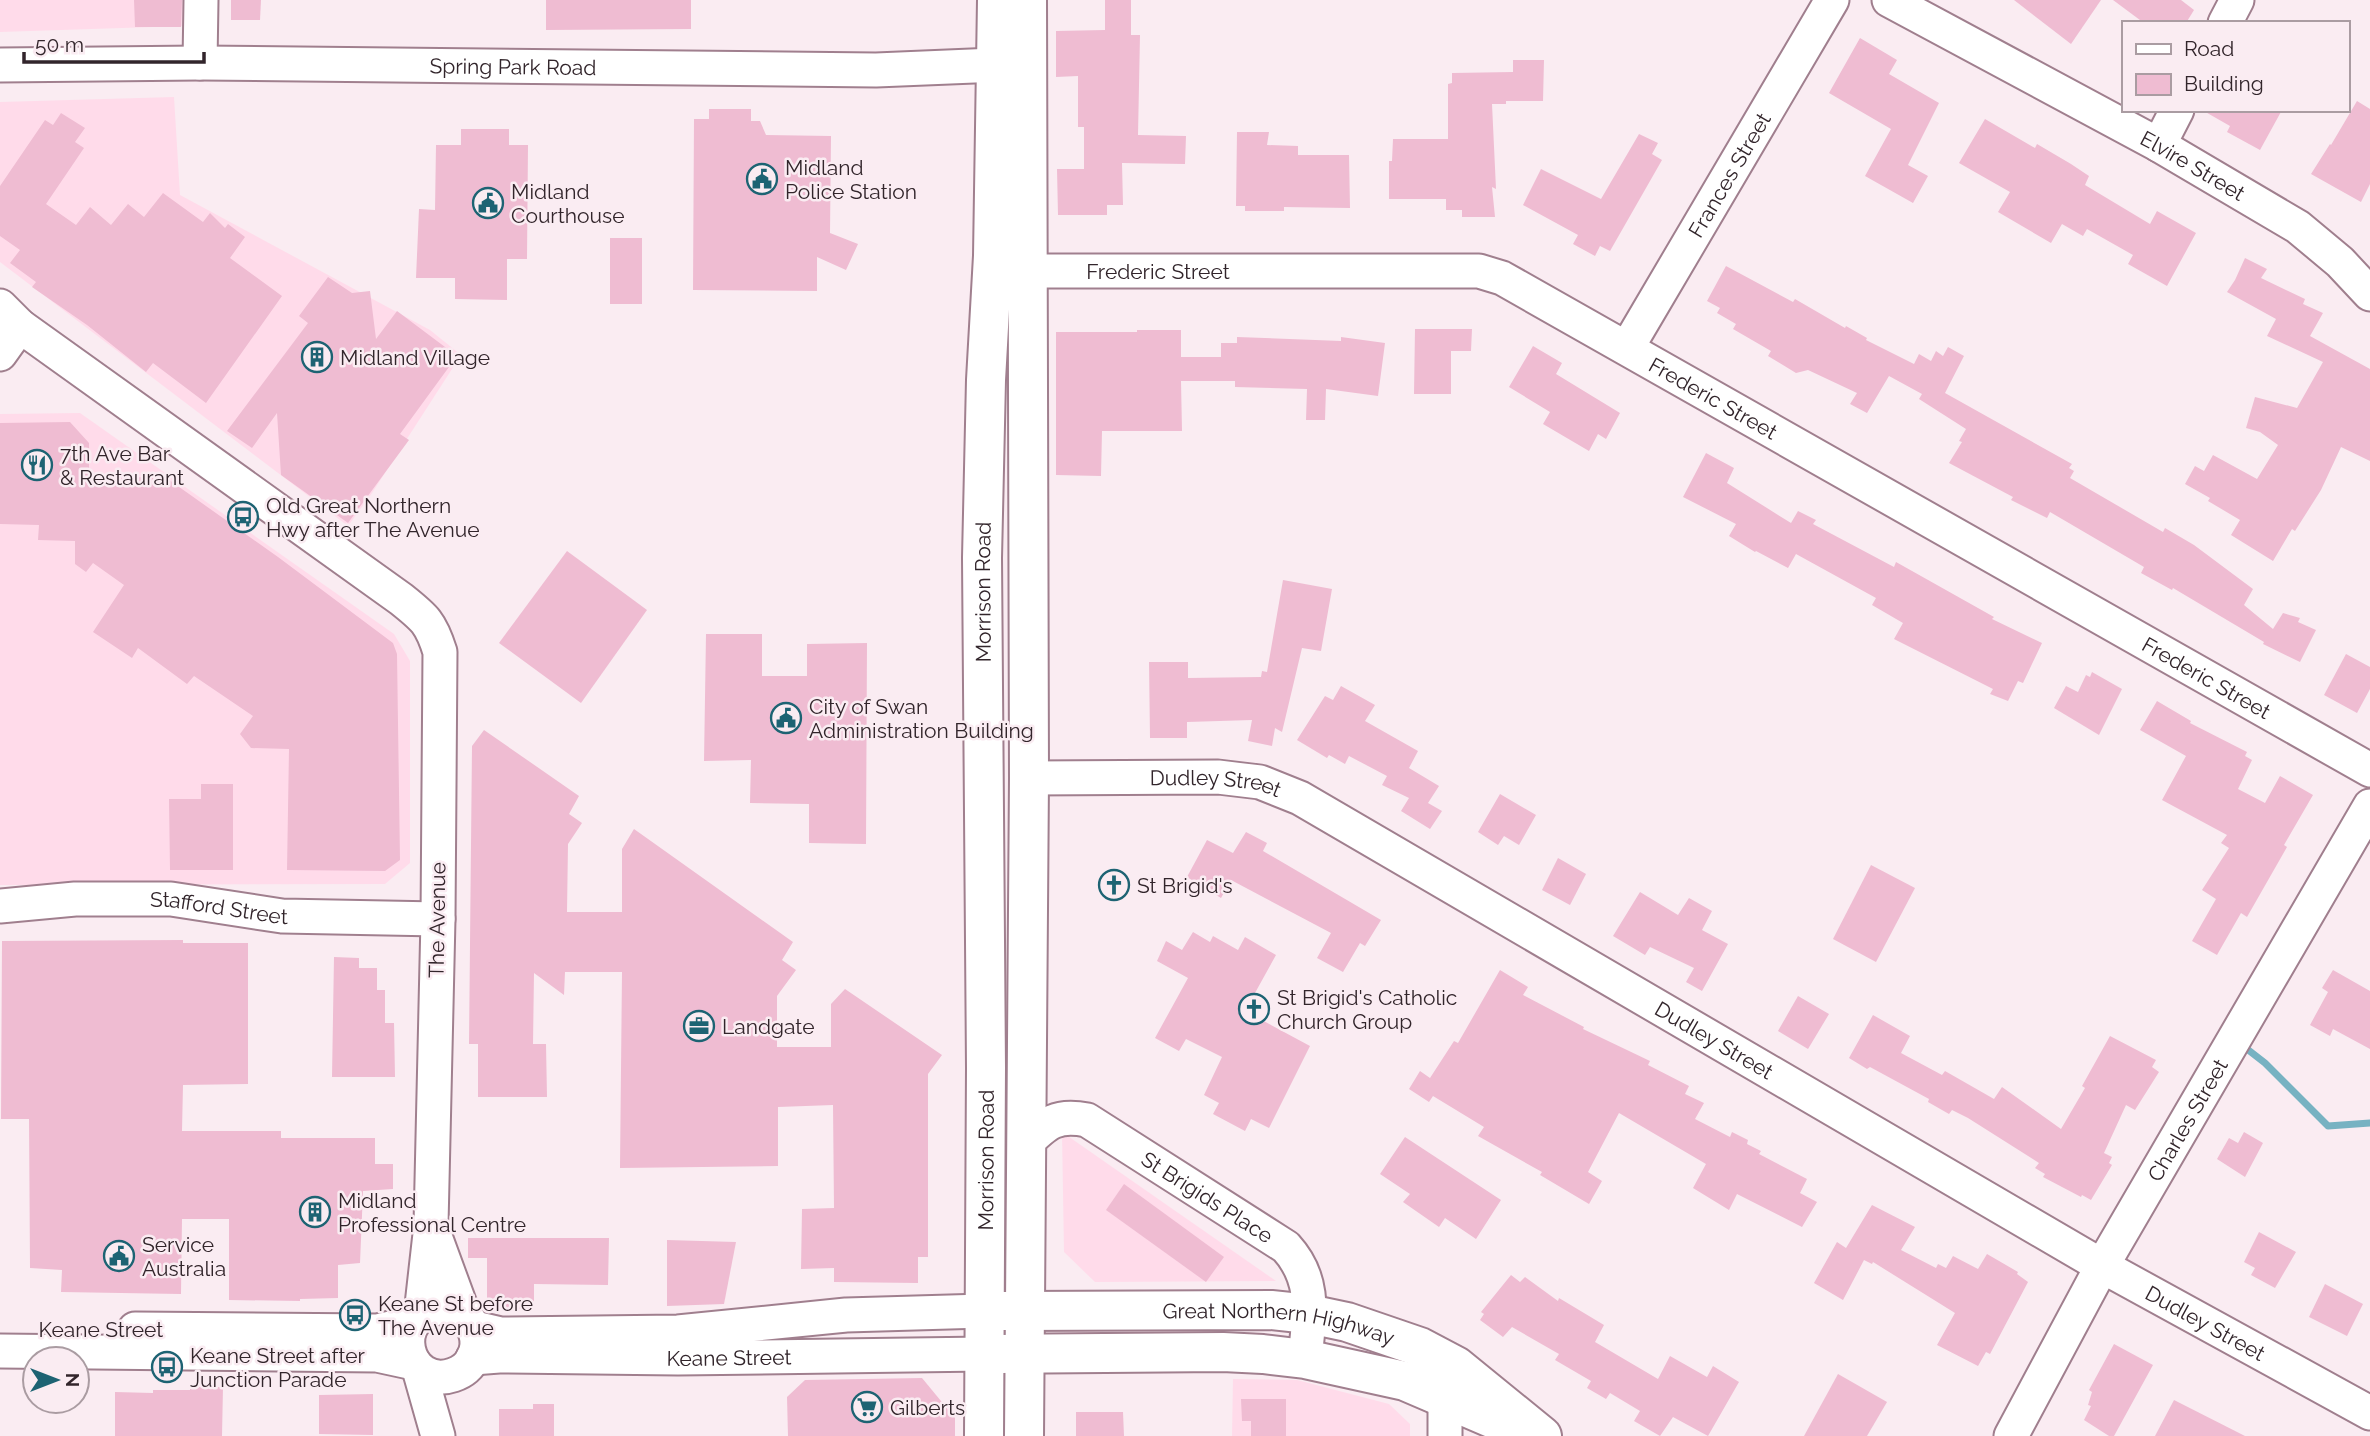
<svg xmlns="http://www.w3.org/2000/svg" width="2370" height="1436" font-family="Raleway,sans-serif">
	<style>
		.built { fill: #ffdbea }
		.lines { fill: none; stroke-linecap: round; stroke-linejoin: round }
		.stream { stroke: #77b2c2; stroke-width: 7 }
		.building { fill: #efbcd2 }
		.minor-casing { stroke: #a07f8e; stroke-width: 37 }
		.major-casing { stroke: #a07f8e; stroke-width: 42 }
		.minor { stroke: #fff; stroke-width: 33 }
		.major { stroke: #fff; stroke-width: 38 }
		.labels { text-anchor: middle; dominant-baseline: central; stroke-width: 5; stroke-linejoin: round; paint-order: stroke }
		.street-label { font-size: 21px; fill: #32252b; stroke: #faecf2 }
		.poi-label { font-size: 21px; fill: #32252b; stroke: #faecf2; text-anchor: start }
	</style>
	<rect width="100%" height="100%" fill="#faecf2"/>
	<g class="built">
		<path d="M0,0H184L183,26L0,32Z"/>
		<path d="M174,97L180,195L430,330L461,355L372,493L348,526L0,262V102Z"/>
		<path d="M80,413L394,634L410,661V863L385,884L0,885V414Z"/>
		<path d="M1062,1132L1276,1281L1095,1282L1064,1252Z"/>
		<path d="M1233,1379L1297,1380L1389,1404L1410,1424V1436H1232Z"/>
	</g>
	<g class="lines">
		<path class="stream" d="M2247,1049L2265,1063L2328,1126L2370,1123"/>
	</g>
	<g class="building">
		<path d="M134,0H182L181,27H135Z"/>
		<path d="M231,0H261L260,20H231Z"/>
		<path d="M546,0H691V29L546,30Z"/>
		<path d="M1105,0H1131V35H1140L1138,135L1186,136L1185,164L1122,163L1123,205H1107V215H1058L1057,169H1084V127H1078V76L1056,77V31L1105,30Z"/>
		<path d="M2014,0H2101L2071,44Z"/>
		<path d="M2113,0H2181L2194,10L2186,23H2144Z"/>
		<path d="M1860,38L1897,60L1889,74L1939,103L1908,165L1928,176L1913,203L1865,176L1891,129L1829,93Z"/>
		<path d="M1513,60H1544L1543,101H1506V104H1492L1496,189L1492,187L1495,217H1462V210H1446V199H1389V161H1392L1393,139H1448V84L1452,83V73L1513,72Z"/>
		<path d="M2357,101L2370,109V184L2361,202L2311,174L2330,144L2331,145Z"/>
		<path d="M709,109H751V121H760L766,135L831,136L830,233L858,244L846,270L817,257V291L693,290L694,119H709Z"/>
		<path d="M2202,110H2282L2260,150L2227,132L2230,126Z"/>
		<path d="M61,113L85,128L75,142L84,148L46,204L76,225L90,207L111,225L128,204L144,217L163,193L203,222L210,213L225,228L228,224L245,237L230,258L282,296L206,403L153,363L146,372L87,325L32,287L36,282L10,263L20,250L0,236V186L45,120L53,125Z"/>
		<path d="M1985,119L2035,148L2037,144L2071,164L2089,176L2085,185L2150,224L2157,211L2196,233L2167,286L2128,264L2133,255L2087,229L2083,236L2062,224L2051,243L1998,212L2010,192L1959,163Z"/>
		<path d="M461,129H509V145H528L527,259H507V300L455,299V278H416L419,209L435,210L436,145H461Z"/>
		<path d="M1237,132H1269L1267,145L1298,146V155H1349L1350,208L1284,207V211H1245V206H1236Z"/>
		<path d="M1639,134L1658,143L1652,154L1662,160L1610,251L1600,246L1595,256L1573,244L1578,235L1523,205L1541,169L1601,199Z"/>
		<rect x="610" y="238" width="32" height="66"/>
		<path d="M2245,258L2267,269L2261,278L2305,299L2303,304L2323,313L2310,336L2370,369V461L2341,447L2321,490L2295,531L2292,529L2273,561L2231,535L2240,520L2208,501L2210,498L2185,484L2195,466L2204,471L2213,455L2257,479L2278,445L2260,432L2246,428L2255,397L2297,408L2323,362L2267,336L2276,319L2227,292L2235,280Z"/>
		<path d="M1726,266L1793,302L1795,299L1845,328L1846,326L1867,338L1866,340L1914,364L1919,354L1931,361L1936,351L1943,356L1948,347L1964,356L1945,393L2072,464L2069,468L2074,471L2070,478L2163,532L2165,528L2194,545L2253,589L2244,605L2273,629L2283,613L2300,618L2298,622L2316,630L2300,662L2263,644L2264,642L2173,588L2172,590L2141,573L2144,567L2050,512L2047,518L2011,500L2013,497L1949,463L1962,442L1959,441L1966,429L1919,399L1922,394L1889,376L1867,413L1850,404L1857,393L1808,370L1796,373L1768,356L1771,351L1733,329L1736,324L1717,313L1720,308L1707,301Z"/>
		<path d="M328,277L352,293L370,291L376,339L397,311L457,356L400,434L409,440L348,523L281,475L277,413L252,448L227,431L308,323L299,316Z"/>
		<path d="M1415,329H1472L1471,351H1451V394H1414Z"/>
		<path d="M1137,330H1181V357H1221V343H1237V337L1341,341V337L1385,343L1378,396L1326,389L1325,420H1306L1307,389L1235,387V381H1181L1182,431H1102L1101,476L1056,475V332H1137Z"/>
		<path d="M1533,346L1562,363L1556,374L1620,413L1606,439L1598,434L1589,451L1543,424L1550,412L1509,387Z"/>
		<path d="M70,422L89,443V478L155,477L158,472L278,557L393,643L397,654L400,860L385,871L287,870L289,749L251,748L240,734L253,716L194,676L187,684L138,648L132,658L93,632L124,585L93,563L86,572L75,564V541L38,540L39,525L0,524V423Z"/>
		<path d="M1706,453L1734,468L1727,483L1791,523L1798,511L1816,520L1813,524L1894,567L1896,562L1994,617L1992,619L2042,643L2023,683L2018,681L2008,701L1990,694L1993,689L1894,639L1903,623L1872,605L1876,598L1796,554L1788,568L1756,551L1755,552L1729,536L1736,524L1683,497Z"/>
		<path d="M567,551L647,610L581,703L499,643Z"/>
		<path d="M1283,580L1332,589L1321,651L1302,648L1282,732L1275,728L1272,746L1248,741L1252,720L1187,722V738H1150L1149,662H1188V678L1261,677L1262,671L1267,672Z"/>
		<path d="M706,634H762V676H807V644L867,643L866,844L809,843V804L750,803L751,760L704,761Z"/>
		<path d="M2346,654L2370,667V689L2357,713L2324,695Z"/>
		<path d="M2092,672L2122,689L2099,735L2054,708L2066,686L2078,692L2086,675L2090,677Z"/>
		<path d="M1341,686L1375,705L1365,721L1418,751L1409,768L1439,786L1428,803L1442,811L1430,829L1401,811L1409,798L1382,785L1387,776L1349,756L1345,764L1329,755L1327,758L1297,740L1325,696L1333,700Z"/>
		<path d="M2157,701L2191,721L2190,723L2247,752L2245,756L2252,760L2238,789L2265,803L2280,776L2313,795L2284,845L2287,847L2247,917L2241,913L2217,955L2192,941L2216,899L2202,890L2229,848L2221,843L2227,835L2162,800L2186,756L2140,730Z"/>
		<path d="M484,730L579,796L569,814L582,823L568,844L567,912H622V849L634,829L793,942L782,960L796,970L777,996V1047H831V1004L845,989L942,1055L928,1074V1257H918V1283L834,1282V1268L801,1269L802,1209L834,1208L833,1105L778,1107V1166L620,1168L622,972H565L564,995L534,973L533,1044H546L547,1097H478V1044H469L472,746Z"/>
		<path d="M201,784H233V870H170L169,799H201Z"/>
		<path d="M1500,794L1536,815L1519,845L1504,836L1498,845L1478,832Z"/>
		<path d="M1246,832L1267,843L1263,851L1381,920L1365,946L1360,943L1343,972L1317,958L1331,933L1231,880L1221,898L1187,877L1207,840L1233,853Z"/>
		<path d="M1558,858L1586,874L1570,905L1542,890Z"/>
		<path d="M1871,865L1915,888L1876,962L1833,939Z"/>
		<path d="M1640,892L1678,915L1689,898L1712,911L1702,930L1728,944L1702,991L1686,982L1694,968L1650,947L1645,955L1613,936Z"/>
		<path d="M1193,932L1210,942L1213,936L1238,950L1245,937L1276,955L1245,1011L1310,1046L1269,1128L1251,1119L1245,1131L1213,1114L1219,1103L1204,1095L1222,1057L1186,1039L1179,1051L1155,1038L1188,978L1157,961L1166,941L1182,950Z"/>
		<path d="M183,940V943H248V1084L183,1085L182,1131H281V1138H375V1164H393V1189L363,1191L360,1263L338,1265V1298L300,1299V1301L229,1300V1219H182L181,1294L61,1292L62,1270L30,1268L29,1119H1L2,941Z"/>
		<path d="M334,957L359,958V968H377V990H385V1023H394L395,1077H332Z"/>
		<path d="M1500,970L1528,987L1523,995L1584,1027L1583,1029L1650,1061L1648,1065L1689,1086L1685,1094L1704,1103L1695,1119L1730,1137L1732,1132L1748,1140L1747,1144L1761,1151L1759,1154L1807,1179L1800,1193L1817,1202L1802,1227L1737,1194L1729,1210L1693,1188L1706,1164L1619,1113L1588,1172L1602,1181L1589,1204L1540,1175L1542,1172L1478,1136L1484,1127L1433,1096L1429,1102L1409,1089L1420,1071L1430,1078L1454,1041L1458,1043Z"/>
		<path d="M2333,970L2370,991V1049L2333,1029L2330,1036L2310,1025L2328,992L2322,988Z"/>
		<path d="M1798,996L1829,1014L1808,1049L1778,1031Z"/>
		<path d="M1873,1015L1910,1036L1901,1053L1942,1075L1945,1071L1994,1099L2002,1087L2061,1129L2085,1088L2082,1086L2110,1036L2156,1060L2152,1067L2159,1072L2135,1110L2126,1105L2104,1153L2112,1157L2109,1163L2112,1165L2091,1200L2082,1195L2081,1197L2043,1177L2045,1174L2035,1168L2039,1163L1968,1118L1952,1110L1949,1114L1928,1102L1929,1099L1870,1067L1867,1069L1849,1058Z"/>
		<path d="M2244,1132L2263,1143L2245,1177L2217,1159L2229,1138L2238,1143Z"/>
		<path d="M1405,1137L1501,1200L1476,1239L1445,1218L1439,1227L1403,1202L1410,1194L1380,1174Z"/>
		<path d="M1124,1184L1224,1257L1206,1282L1106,1210Z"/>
		<path d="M1872,1205L1915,1227L1901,1250L1936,1268L1938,1264L1946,1268L1953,1256L1978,1269L1987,1254L2018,1272L2017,1274L2028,1282L1990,1354L1986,1352L1978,1366L1937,1345L1955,1313L1873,1262L1872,1264L1864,1260L1843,1300L1814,1283L1837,1242L1846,1248Z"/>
		<path d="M2259,1232L2296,1252L2275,1288L2251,1275L2255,1268L2244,1262Z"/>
		<path d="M468,1238H609L608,1285L534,1284V1309L487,1308V1258H468Z"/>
		<path d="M667,1240L736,1242L724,1304L667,1306Z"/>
		<path d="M1511,1275L1520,1282L1525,1277L1558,1301L1559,1298L1604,1325L1595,1342L1658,1379L1670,1356L1707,1377L1713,1366L1739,1382L1708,1436L1673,1417L1660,1436L1634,1421L1640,1411L1610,1393L1606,1399L1587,1388L1591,1381L1555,1360L1559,1354L1512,1327L1503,1337L1480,1320L1484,1314L1481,1312Z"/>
		<path d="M2325,1284L2363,1304L2347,1336L2309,1317Z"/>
		<path d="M2114,1344L2153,1365L2114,1436H2109L2084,1420L2091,1406L2088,1405L2092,1392L2089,1390Z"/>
		<path d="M1838,1374L1887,1402L1867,1436H1804Z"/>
		<path d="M922,1378L955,1418V1436H788L787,1397L805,1380Z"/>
		<path d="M190,1387H223L222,1436H115V1392L153,1393V1390H190Z"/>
		<path d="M373,1394V1435L319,1434V1395Z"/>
		<path d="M1241,1399H1286V1436H1251V1421H1242Z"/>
		<path d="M2174,1400L2245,1436H2155Z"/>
		<path d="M533,1404H554V1436H499V1409H533Z"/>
		<path d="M1076,1412H1123L1124,1436H1076Z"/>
	</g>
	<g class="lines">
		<g class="minor-casing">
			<g id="minor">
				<path id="s1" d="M1889,0L2159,145L2298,227L2340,262L2370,294"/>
				<path d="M2225,23L2237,0"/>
				<path d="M200,63L201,0"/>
				<path id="s2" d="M0,65L200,63L876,70L1021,64"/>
				<path d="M2159,145L2177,110"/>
				<path id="s3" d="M1002,271H1479L1502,278L2370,770"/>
				<path d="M0,306L20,326L401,599C425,618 431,623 440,652L438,919L431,1225L421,1314"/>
				<path id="s4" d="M1627,348L1832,0"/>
				<path d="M0,354L20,326"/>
				<path id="s5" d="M1029,778L1218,777L1260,782L1300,798L2102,1266L2370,1413"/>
				<path id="s6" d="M0,906L75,899H171L282,916L438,919"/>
				<path id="s7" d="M1026,1143C1047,1123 1056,1114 1087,1120L1286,1247C1317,1281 1309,1316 1305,1359"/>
				<path d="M433,1231L462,1310"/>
				<path d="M445,1307L462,1310C473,1325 483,1340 473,1358C469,1367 462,1372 453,1375C406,1391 384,1313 445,1307Z"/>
				<path d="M475,1328L501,1334L678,1332L846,1315L984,1311"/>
				<path d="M135,1329L377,1331L412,1323"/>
				<path d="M0,1351L377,1355L414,1363"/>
				<path id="s8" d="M473,1358L499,1356L678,1358L985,1354"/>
				<path d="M419,1369L438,1436"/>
				<path d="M1445,1436V1398L1453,1375"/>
				<path id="s9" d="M2011,1436L2102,1266L2370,806"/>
			</g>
		</g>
		<g class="major-casing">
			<g id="major">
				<path id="s10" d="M1000,1311L1271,1310L1309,1314L1347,1322L1420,1347L1456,1366L1542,1436"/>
				<path d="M1001,1354L1223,1352L1263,1354L1305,1359L1405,1381L1510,1426"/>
				<path id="s11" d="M984,1436L986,1068L982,558L986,380L993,256L997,0"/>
				<path d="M1024,1436L1029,778L1027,0"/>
			</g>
		</g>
		<use href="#minor" class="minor"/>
		<use href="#major" class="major"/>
	</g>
	<defs>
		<g id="civic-ring" transform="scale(1.575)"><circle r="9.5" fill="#faecf2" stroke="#1d6373" stroke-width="1.5"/><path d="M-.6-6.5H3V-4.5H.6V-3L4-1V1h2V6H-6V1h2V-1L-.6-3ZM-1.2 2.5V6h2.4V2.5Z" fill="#1d6373"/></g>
		<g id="building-ring" transform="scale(1.575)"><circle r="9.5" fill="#faecf2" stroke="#1d6373" stroke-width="1.5"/><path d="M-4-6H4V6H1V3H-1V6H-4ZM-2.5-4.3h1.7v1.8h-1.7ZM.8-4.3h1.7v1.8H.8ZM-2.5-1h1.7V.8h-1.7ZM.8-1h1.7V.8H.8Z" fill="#1d6373"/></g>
		<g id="restaurant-ring" transform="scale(1.575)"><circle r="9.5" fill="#faecf2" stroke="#1d6373" stroke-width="1.5"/><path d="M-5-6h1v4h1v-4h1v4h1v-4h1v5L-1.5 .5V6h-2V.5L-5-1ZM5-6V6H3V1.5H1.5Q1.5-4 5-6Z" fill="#1d6373"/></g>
		<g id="bus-ring" transform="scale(1.575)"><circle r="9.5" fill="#faecf2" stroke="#1d6373" stroke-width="1.5"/><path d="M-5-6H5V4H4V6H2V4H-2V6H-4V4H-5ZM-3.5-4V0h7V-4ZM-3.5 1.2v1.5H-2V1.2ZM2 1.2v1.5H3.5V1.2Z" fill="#1d6373"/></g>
		<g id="church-ring" transform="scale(1.575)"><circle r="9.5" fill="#faecf2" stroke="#1d6373" stroke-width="1.5"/><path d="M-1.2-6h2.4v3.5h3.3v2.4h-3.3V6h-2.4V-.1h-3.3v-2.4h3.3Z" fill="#1d6373"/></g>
		<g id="office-ring" transform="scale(1.575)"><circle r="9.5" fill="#faecf2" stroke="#1d6373" stroke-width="1.5"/><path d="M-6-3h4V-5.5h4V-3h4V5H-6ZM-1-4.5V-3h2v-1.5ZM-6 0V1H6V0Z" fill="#1d6373"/></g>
		<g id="supermarket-ring" transform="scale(1.575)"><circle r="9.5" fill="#faecf2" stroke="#1d6373" stroke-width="1.5"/><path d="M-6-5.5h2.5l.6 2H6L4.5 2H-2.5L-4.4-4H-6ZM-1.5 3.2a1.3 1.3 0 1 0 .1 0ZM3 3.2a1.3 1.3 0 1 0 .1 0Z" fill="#1d6373"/></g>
	</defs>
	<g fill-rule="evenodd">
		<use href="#civic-ring" x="762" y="179"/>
		<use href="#civic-ring" x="488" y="203"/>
		<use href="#building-ring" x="317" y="357"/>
		<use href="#restaurant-ring" x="37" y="465"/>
		<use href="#bus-ring" x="243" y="517"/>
		<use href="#civic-ring" x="786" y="718"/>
		<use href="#church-ring" x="1114" y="885"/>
		<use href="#church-ring" x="1254" y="1009"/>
		<use href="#office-ring" x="699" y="1026"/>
		<use href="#building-ring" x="315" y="1212"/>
		<use href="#civic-ring" x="119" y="1256"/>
		<use href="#bus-ring" x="355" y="1315"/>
		<use href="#bus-ring" x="167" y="1367"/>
		<use href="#supermarket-ring" x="867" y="1407"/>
	</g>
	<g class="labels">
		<g class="street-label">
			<text stroke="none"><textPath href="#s2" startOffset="513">Spring Park Road</textPath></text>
			<text stroke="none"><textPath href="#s1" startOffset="346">Elvire Street</textPath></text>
			<text stroke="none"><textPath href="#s4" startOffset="201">Frances Street</textPath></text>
			<text stroke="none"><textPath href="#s3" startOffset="156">Frederic Street</textPath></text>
			<text stroke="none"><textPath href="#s3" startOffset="744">Frederic Street</textPath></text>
			<text stroke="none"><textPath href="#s11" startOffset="844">Morrison Road</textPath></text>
			<text stroke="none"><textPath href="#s3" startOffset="1311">Frederic Street</textPath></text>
			<text stroke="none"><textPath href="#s5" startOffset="187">Dudley Street</textPath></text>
			<text stroke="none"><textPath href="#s6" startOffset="220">Stafford Street</textPath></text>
			<text transform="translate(437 920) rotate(-89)">The Avenue</text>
			<text stroke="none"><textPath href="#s5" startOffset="754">Dudley Street</textPath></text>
			<text stroke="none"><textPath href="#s9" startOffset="362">Charles Street</textPath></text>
			<text stroke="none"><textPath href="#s11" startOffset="276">Morrison Road</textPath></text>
			<text stroke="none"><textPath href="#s7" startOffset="212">St Brigids Place</textPath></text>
			<text stroke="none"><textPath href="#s5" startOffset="1321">Dudley Street</textPath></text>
			<text stroke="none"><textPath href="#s10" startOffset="280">Great Northern Highway</textPath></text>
			<text x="101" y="1329">Keane Street</text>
			<text stroke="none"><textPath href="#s8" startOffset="256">Keane Street</textPath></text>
		</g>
		<g class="poi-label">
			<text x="785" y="167">Midland<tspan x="785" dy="24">Police Station</tspan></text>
			<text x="511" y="191">Midland<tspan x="511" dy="24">Courthouse</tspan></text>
			<text x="340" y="357">Midland Village</text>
			<text x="60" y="453">7th Ave Bar<tspan x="60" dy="24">&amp; Restaurant</tspan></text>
			<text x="266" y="505">Old Great Northern<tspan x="266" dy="24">Hwy after The Avenue</tspan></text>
			<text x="809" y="706">City of Swan<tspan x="809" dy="24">Administration Building</tspan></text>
			<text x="1137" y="885">St Brigid's</text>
			<text x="1277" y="997">St Brigid's Catholic<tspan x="1277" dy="24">Church Group</tspan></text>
			<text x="722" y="1026">Landgate</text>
			<text x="338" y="1200">Midland<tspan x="338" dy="24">Professional Centre</tspan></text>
			<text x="142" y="1244">Service<tspan x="142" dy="24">Australia</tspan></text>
			<text x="378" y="1303">Keane St before<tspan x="378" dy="24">The Avenue</tspan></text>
			<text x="190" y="1355">Keane Street after<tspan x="190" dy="24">Junction Parade</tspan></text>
			<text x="890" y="1407">Gilberts</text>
		</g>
	</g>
	<rect x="2122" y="21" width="228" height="91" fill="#faecf2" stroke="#aa9ca2" stroke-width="2"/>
	<rect x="2136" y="44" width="35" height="10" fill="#ffffff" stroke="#aa9ca2" stroke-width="2"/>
	<text x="2184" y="56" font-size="21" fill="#32252b">Road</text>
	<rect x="2136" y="74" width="35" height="21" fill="#efbcd2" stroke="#aa9ca2" stroke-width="2"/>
	<text x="2184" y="91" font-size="21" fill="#32252b">Building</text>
	<g transform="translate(56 1380) rotate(90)"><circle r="33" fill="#faecf2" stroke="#aa9ca2" stroke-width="2"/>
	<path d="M0-5L12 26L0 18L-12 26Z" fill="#1d6373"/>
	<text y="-10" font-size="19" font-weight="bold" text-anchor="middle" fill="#32252b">N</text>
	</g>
	<path d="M24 52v10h180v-10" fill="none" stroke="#32252b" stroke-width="3.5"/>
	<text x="35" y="52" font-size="21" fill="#32252b" stroke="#faecf2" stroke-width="5" paint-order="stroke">50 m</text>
</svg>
